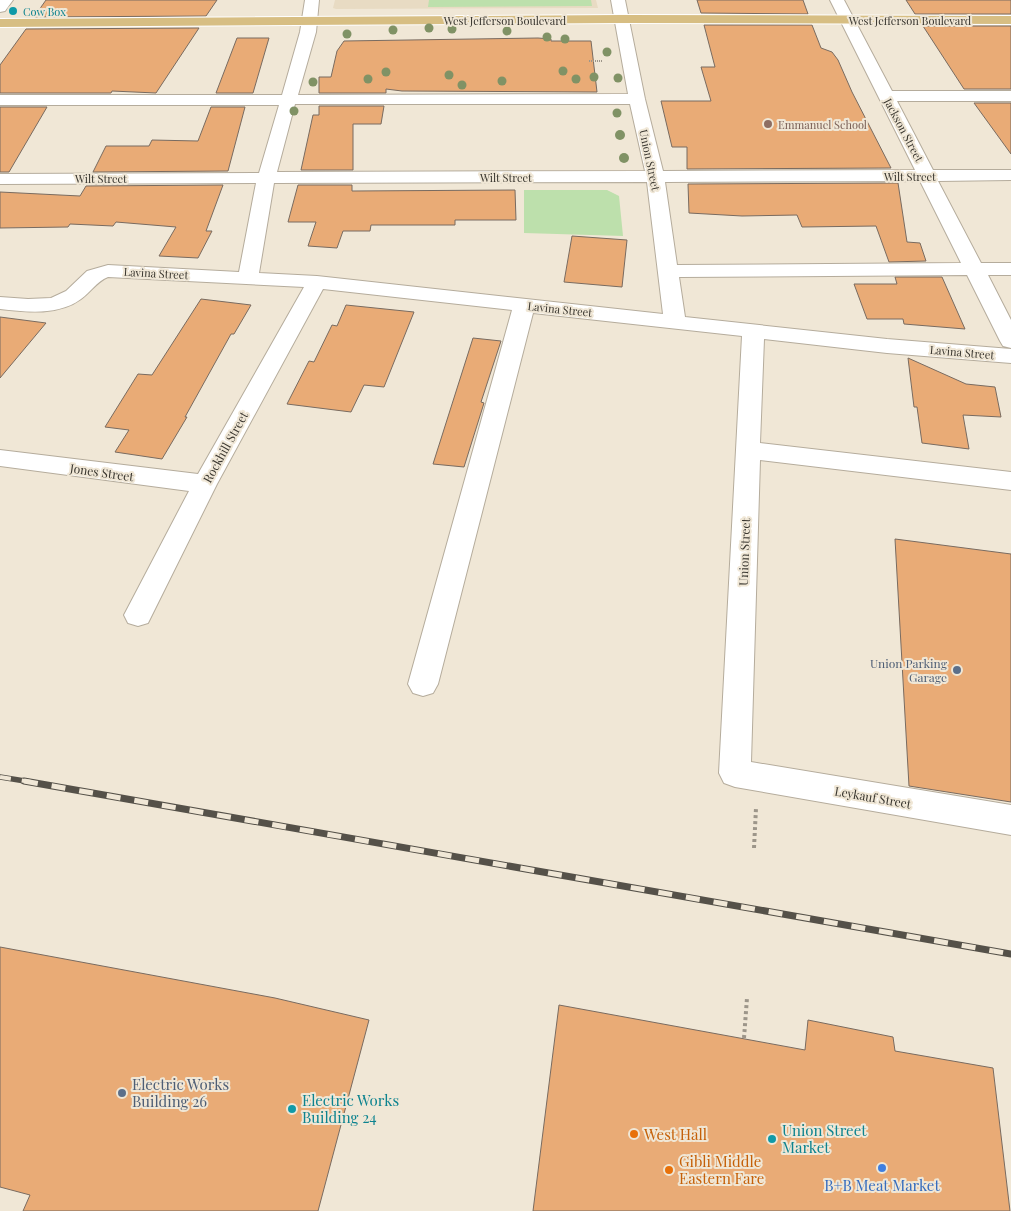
<svg xmlns="http://www.w3.org/2000/svg" width="1011" height="1211" font-family="'Playfair Display',serif">
	<style>
		.built { fill: #e8dbc3 }
		.green { fill: #bde0ac }
		.building { fill: #e9ab76; stroke: #796b60 }
		.lines { fill: none; stroke-linecap: round; stroke-linejoin: round }
		.minor-casing { stroke: #b5ac9c; stroke-width: 2 }
		.major-casing { stroke: #fff; stroke-width: 2 }
		.path-far1 { stroke: #9d968a; stroke-width: 2; stroke-dasharray: 1 1; stroke-linecap: butt }
		.path { stroke: #9d968a; stroke-width: 4; stroke-dasharray: 3 3; stroke-linecap: butt }
		.minor { fill: #fff; fill-rule: evenodd }
		.major { fill: #d7be83; fill-rule: evenodd }
		.rail-far1-casing { stroke: #555149; stroke-width: 5.5 }
		.rail-casing { stroke: #555149; stroke-width: 7 }
		.rail-far1 { stroke: #f0e7d6; stroke-width: 4; stroke-dasharray: 11; stroke-linecap: butt }
		.rail { stroke: #f0e7d6; stroke-width: 5; stroke-dasharray: 14; stroke-linecap: butt }
		.tree { fill: #809265 }
		.culture-dot { fill: #0f9aa8; stroke: #f0e7d6; stroke-width: 2 }
		.education-dot { fill: #8d6e63; stroke: #f0e7d6; stroke-width: 2 }
		.service-dot { fill: #5c6f8a; stroke: #f0e7d6; stroke-width: 2 }
		.food-dot { fill: #e8710a; stroke: #f0e7d6; stroke-width: 2 }
		.shop-dot { fill: #3f7fe0; stroke: #f0e7d6; stroke-width: 2 }
		.labels { text-anchor: middle; dominant-baseline: central; stroke-width: 4; stroke-linejoin: round; paint-order: stroke }
		.far-culture-label { font-size: 11px; fill: #0d838f; stroke: #f0e7d6; text-anchor: start }
		.far-street-label { font-size: 11px; fill: #39362f; stroke: #f0e7d6 }
		.far-education-label { font-size: 11px; fill: #785e54; stroke: #f0e7d6; text-anchor: start }
		.street-label { font-size: 12px; fill: #39362f; stroke: #f0e7d6 }
		.service-label { font-size: 12px; fill: #4e5e75; stroke: #f0e7d6; text-anchor: end }
		.near-service-label { font-size: 15px; fill: #4e5e75; stroke: #f0e7d6; text-anchor: start }
		.near-culture-label { font-size: 15px; fill: #0d838f; stroke: #f0e7d6; text-anchor: start }
		.near-food-label { font-size: 15px; fill: #c56008; stroke: #f0e7d6; text-anchor: start }
		.near-shop-label { font-size: 15px; fill: #366cbe; stroke: #f0e7d6 }
	</style>
	<rect width="100%" height="100%" fill="#f0e7d6"/>
	<path class="built" d="M335,0H596L598,8L336,9L333,8Z"/>
	<g class="green">
		<path d="M429,0H591L592,6L428,7Z"/>
		<path d="M524,190H607L619,196L623,236L524,233Z"/>
	</g>
	<g class="building">
		<path d="M46,0H217L206,16L34,17Z"/>
		<path d="M697,0H803L808,14L701,13Z"/>
		<path d="M906,0H1011V14H915Z"/>
		<path d="M704,25H812L821,48L832,52L838,60L852,92L891,168L687,169V147H672L661,101H711L701,67H715Z"/>
		<path d="M923,26H1011V89H964Z"/>
		<path d="M199,28L156,93L112,91L111,93H0V65L26,29Z"/>
		<path d="M237,38H269L253,93H216Z"/>
		<path d="M538,38L551,39V41H591L597,92L402,91L386,89V93H319V77H331L337,51L344,41Z"/>
		<path d="M974,103H1011V154Z"/>
		<path d="M319,106H384L381,124H353V170H301L313,115H319Z"/>
		<path d="M0,107H47L9,172H0Z"/>
		<path d="M211,107H245L228,171L93,172L106,146H149L152,140L198,141Z"/>
		<path d="M898,183L907,242L920,243L926,261L889,262L876,226L802,227L797,215L742,216L689,213L688,184Z"/>
		<path d="M223,185L206,231H212L198,258L159,256L176,227L116,222L113,226L70,224L68,227L0,228V192L80,196L86,186Z"/>
		<path d="M298,185H352V191L515,190L516,220H455V225H371L370,231H343L337,248L308,246L316,222H288Z"/>
		<path d="M572,236L627,240L622,287L564,282Z"/>
		<path d="M895,277H942L965,329L904,324L903,319H867L854,284H897Z"/>
		<path d="M201,299L251,305L234,334H231L185,417H187L162,459L115,452L129,430L105,427L138,374L152,375Z"/>
		<path d="M346,305L414,312L384,387L364,385L351,412L287,404L309,361L314,362L332,325L337,326Z"/>
		<path d="M0,317L46,323L0,378Z"/>
		<path d="M473,338L501,341L481,402L484,403L464,467L433,464Z"/>
		<path d="M908,358L966,384L995,387L1001,417L963,415L969,449L922,443L917,407H914Z"/>
		<path d="M895,539L1011,554V802L909,786Z"/>
		<path d="M0,947L275,998L369,1020L318,1211H23L30,1195L0,1187Z"/>
		<path d="M559,1005L805,1050L808,1020L893,1037L895,1051L993,1068L1010,1211H533Z"/>
	</g>
	<g class="lines">
		<g class="minor-casing">
			<g id="minor">
				<path d="M0,0H13L5,11L0,12Z"/>
				<path d="M305,0H319L316,32L298,95L628,94L611,0H625L645,99L663,171L915,170L830,0H844L892,91H1011V101H897L933,170H1011V180L938,181L981,263H1011V275H988L1011,320V348L1003,346L1000,341L967,275L679,277L685,317L887,339L1011,349V363L887,353L764,339L760,443L1011,472V490L760,460L751,762L1011,805V835L735,787L724,783L719,773L742,336L533,313L438,684L433,693L423,696L413,693L408,684L512,310L323,289L217,484L148,623L138,626L128,623L124,615L189,491L0,466V450L198,474L304,287L108,277C96,282 91,292 81,299C58,316 27,312 0,309V297L28,299L51,298L66,291L87,271L108,265L239,272L256,183L0,184V174L259,173L279,105H0V95H282L300,32ZM295,104H630L645,171L277,172ZM920,181L961,263L677,265L665,182ZM647,182L663,314L317,276L259,273L274,183Z"/>
			</g>
		</g>
		<g class="major-casing">
			<path id="major" d="M622,15L1011,16V24L622,23L0,27V19Z"/>
		</g>
		<path class="path-far1" d="M589,61H603"/>
		<g class="path">
			<path d="M754,848L756,808"/>
			<path d="M744,1038L747,998"/>
		</g>
		<use href="#minor" class="minor"/>
		<use href="#major" class="major"/>
		<g class="rail-far1-casing">
			<path id="rail-far1" d="M0,777L31,782"/>
		</g>
		<g class="rail-casing">
			<path id="rail" d="M24,781L1011,954"/>
		</g>
		<use href="#rail-far1" class="rail-far1"/>
		<use href="#rail" class="rail"/>
	</g>
	<g class="tree">
		<circle cx="429" cy="28" r="4.5"/>
		<circle cx="452" cy="29" r="4.5"/>
		<circle cx="393" cy="30" r="4.5"/>
		<circle cx="507" cy="31" r="4.5"/>
		<circle cx="347" cy="34" r="4.5"/>
		<circle cx="547" cy="37" r="4.5"/>
		<circle cx="565" cy="39" r="4.5"/>
		<circle cx="607" cy="52" r="4.5"/>
		<circle cx="563" cy="71" r="4.5"/>
		<circle cx="386" cy="72" r="4.5"/>
		<circle cx="449" cy="75" r="4.5"/>
		<circle cx="594" cy="77" r="4.5"/>
		<circle cx="618" cy="78" r="4.5"/>
		<circle cx="368" cy="79" r="4.5"/>
		<circle cx="576" cy="79" r="4.5"/>
		<circle cx="502" cy="81" r="4.5"/>
		<circle cx="313" cy="82" r="4.5"/>
		<circle cx="462" cy="85" r="4.5"/>
		<circle cx="294" cy="111" r="4.5"/>
		<circle cx="617" cy="113" r="4.5"/>
		<circle cx="620" cy="135" r="5"/>
		<circle cx="624" cy="158" r="5"/>
	</g>
	<g class="culture-dot">
		<circle cx="13" cy="11" r="5"/>
		<circle cx="292" cy="1109" r="5"/>
		<circle cx="772" cy="1139" r="5"/>
	</g>
	<circle class="education-dot" cx="768" cy="124" r="5"/>
	<g class="service-dot">
		<circle cx="957" cy="670" r="5"/>
		<circle cx="122" cy="1093" r="5"/>
	</g>
	<g class="food-dot">
		<circle cx="634" cy="1134" r="5"/>
		<circle cx="669" cy="1170" r="5"/>
	</g>
	<circle class="shop-dot" cx="882" cy="1168" r="5"/>
	<g class="labels">
		<g class="far-culture-label">
			<text x="23" y="11">Cow Box</text>
		</g>
		<g class="far-street-label">
			<text x="505" y="20">West Jefferson Boulevard</text>
			<text x="910" y="20">West Jefferson Boulevard</text>
			<text transform="translate(904 130) rotate(62)">Jackson Street</text>
			<text transform="translate(650 160) rotate(78)">Union Street</text>
			<text x="910" y="176">Wilt Street</text>
			<text x="506" y="177">Wilt Street</text>
			<text x="101" y="178">Wilt Street</text>
			<text transform="translate(156 273) rotate(3)">Lavina Street</text>
			<text transform="translate(560 309) rotate(6)">Lavina Street</text>
			<text transform="translate(962 352) rotate(5)">Lavina Street</text>
		</g>
		<g class="far-education-label">
			<text x="778" y="124">Emmanuel School</text>
		</g>
		<g class="street-label">
			<text transform="translate(225 447) rotate(-61)">Rockhill Street</text>
			<text transform="translate(102 472) rotate(8)">Jones Street</text>
			<text transform="translate(744 552) rotate(-88)">Union Street</text>
			<text transform="translate(873 797) rotate(10)">Leykauf Street</text>
		</g>
		<g class="service-label">
			<text x="947" y="663">Union Parking<tspan x="947" dy="14">Garage</tspan></text>
		</g>
		<g class="near-service-label">
			<text x="132" y="1084">Electric Works<tspan x="132" dy="17">Building 26</tspan></text>
		</g>
		<g class="near-culture-label">
			<text x="302" y="1100">Electric Works<tspan x="302" dy="17">Building 24</tspan></text>
			<text x="782" y="1130">Union Street<tspan x="782" dy="17">Market</tspan></text>
		</g>
		<g class="near-food-label">
			<text x="644" y="1134">West Hall</text>
			<text x="679" y="1161">Gibli Middle<tspan x="679" dy="17">Eastern Fare</tspan></text>
		</g>
		<g class="near-shop-label">
			<text x="882" y="1185">B+B Meat Market</text>
		</g>
	</g>
</svg>
